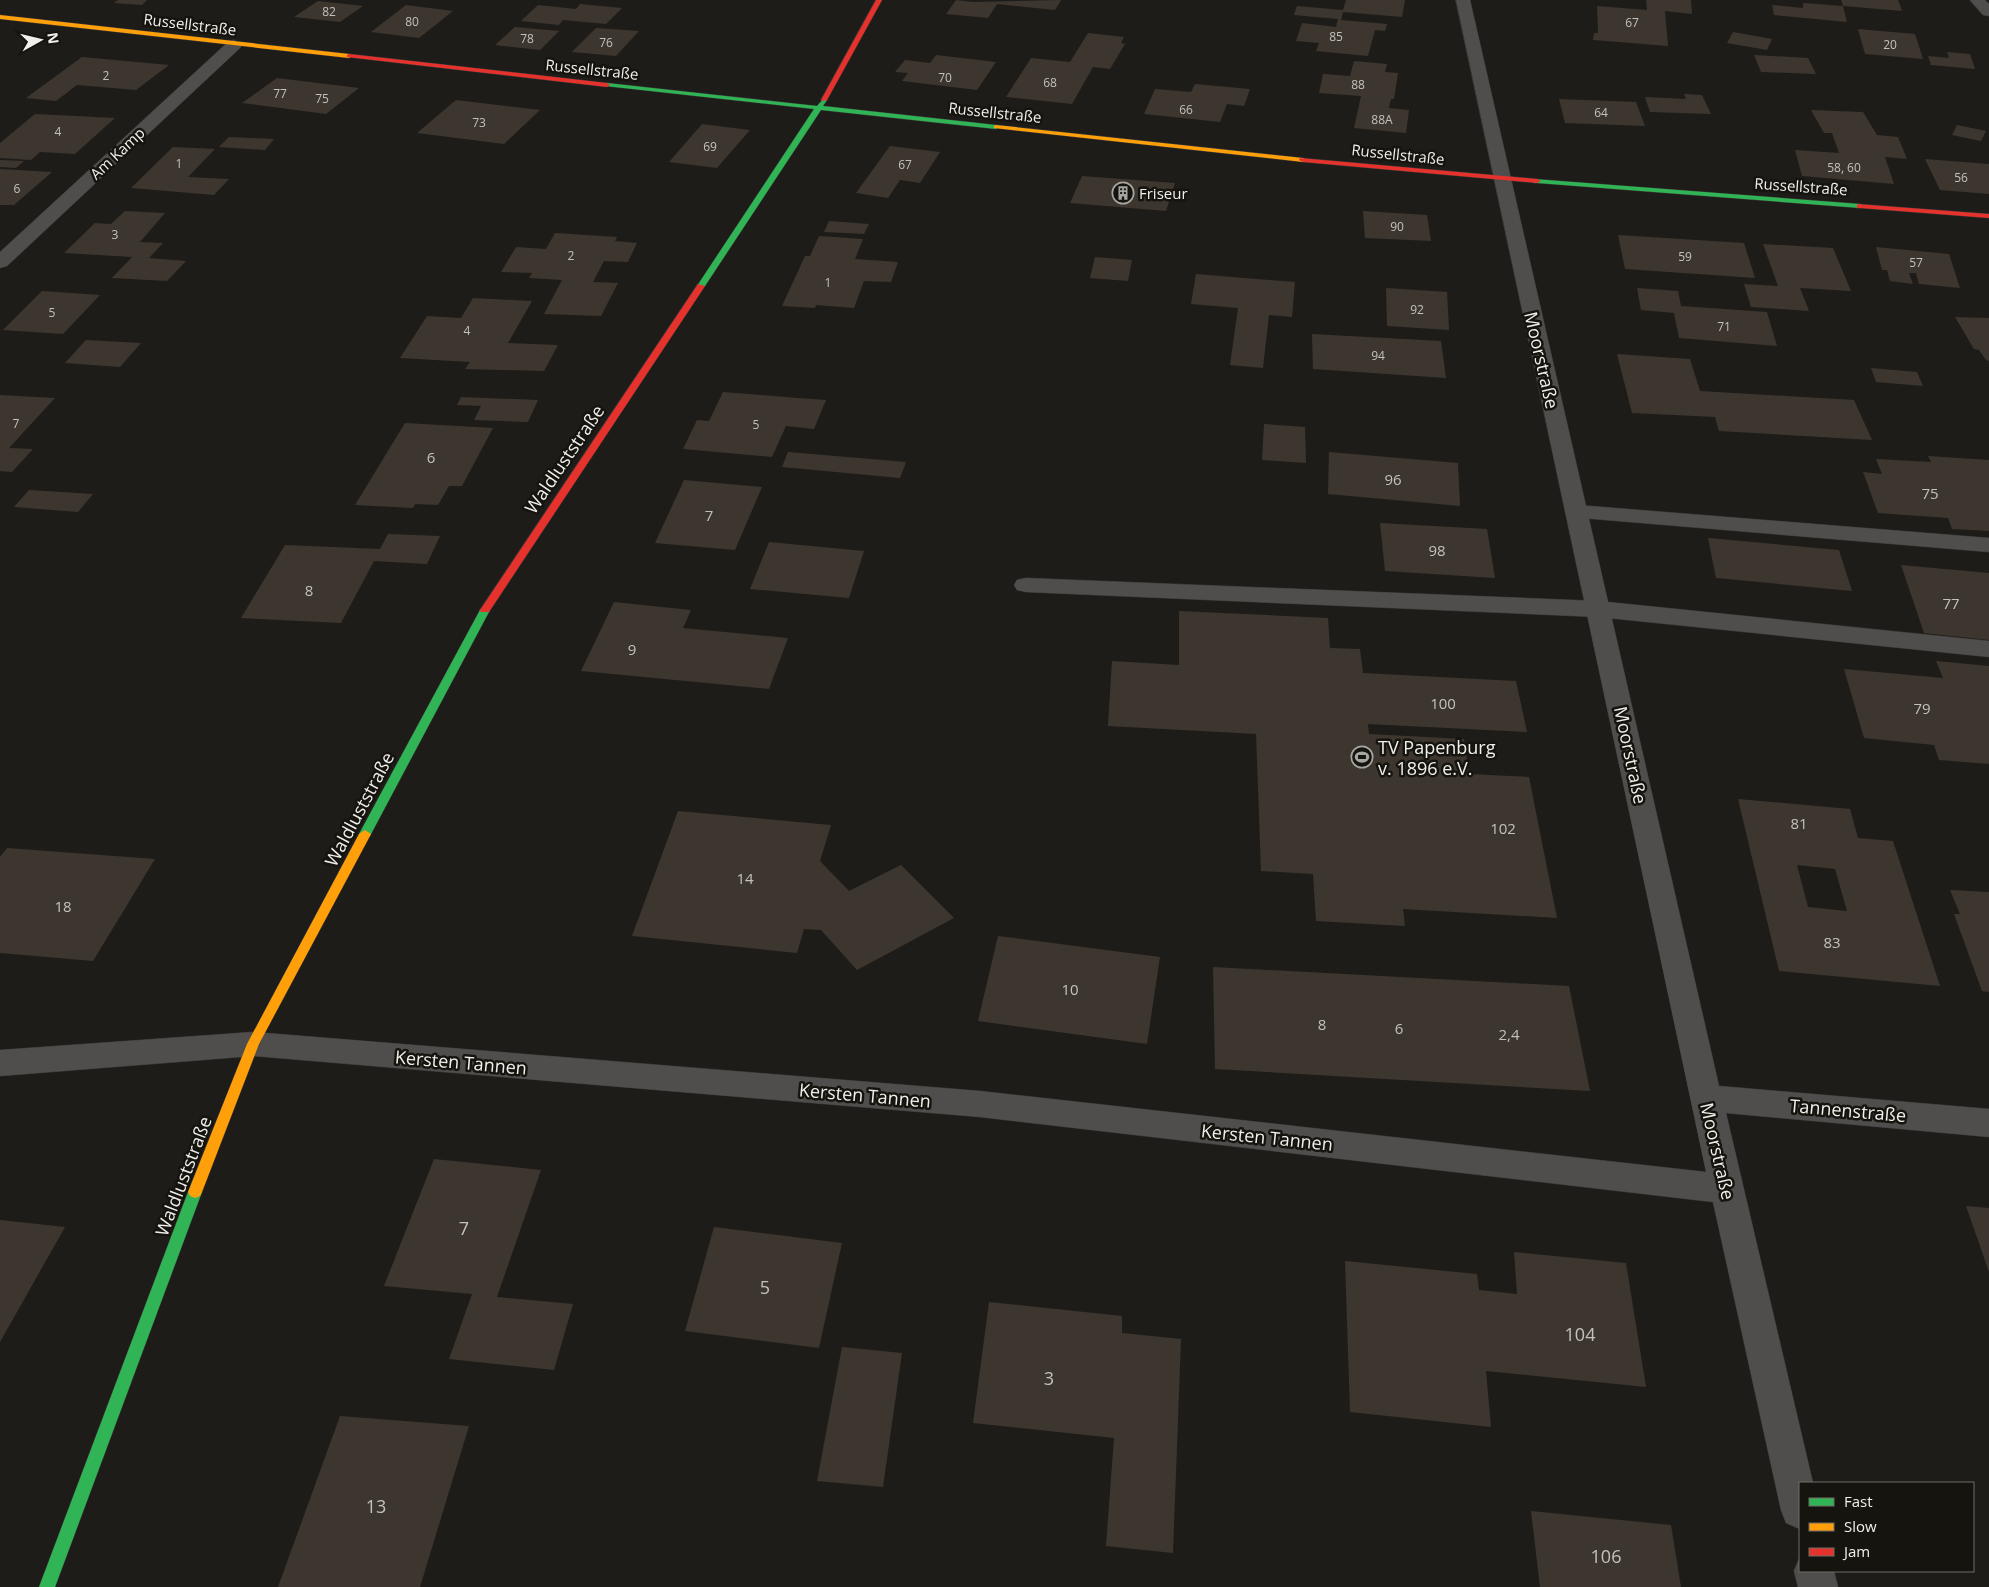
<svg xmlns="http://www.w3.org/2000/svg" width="1989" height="1587" font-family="'Open Sans',sans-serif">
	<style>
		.building { fill: #3d362f; fill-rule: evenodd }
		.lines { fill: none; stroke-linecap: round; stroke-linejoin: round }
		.lane-casing { stroke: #393837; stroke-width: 1 }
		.street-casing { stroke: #393837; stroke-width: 1 }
		.fast-casing { stroke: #393837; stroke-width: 1 }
		.slow-casing { stroke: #393837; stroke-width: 1 }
		.jam-casing { stroke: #393837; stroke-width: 1 }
		.lane { fill: #504e4c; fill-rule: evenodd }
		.street { fill: #504e4c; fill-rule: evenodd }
		.fast { fill: #30b455; fill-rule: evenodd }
		.slow { fill: #ff9f0a; fill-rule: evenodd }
		.jam { fill: #e5322d; fill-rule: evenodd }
		.labels { text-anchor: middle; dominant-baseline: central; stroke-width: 5; stroke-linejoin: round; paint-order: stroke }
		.far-number-label { font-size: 12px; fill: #c4c1bc }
		.far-street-label { font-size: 15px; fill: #f1efeb; stroke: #16140e }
		.far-poi-label { font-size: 15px; fill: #f1efeb; stroke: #16140e; text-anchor: start }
		.number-label { font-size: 15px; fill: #c4c1bc }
		.street-label { font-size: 18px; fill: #f1efeb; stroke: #16140e }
		.poi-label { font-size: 18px; fill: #f1efeb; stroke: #16140e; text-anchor: start }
		.near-number-label { font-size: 18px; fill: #c4c1bc }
	</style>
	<rect width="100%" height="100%" fill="#1e1c19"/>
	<g class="building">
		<path d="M118,0H147L142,5L114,3Z"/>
		<path d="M956,0L973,2L1061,0L1055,10L997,4L988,18L946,14Z"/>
		<path d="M1346,0H1405L1402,17L1343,12L1341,20L1387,24L1385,31L1375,30L1368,56L1316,51L1319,43L1296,41L1302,23L1336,27L1338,19L1294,15L1297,6L1343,10Z"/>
		<path d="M1646,0H1691L1692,14L1665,11L1668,46L1593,40L1594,33H1598L1597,6L1647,10Z"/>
		<path d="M1841,0H1898L1902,11L1843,6L1847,22L1774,15L1772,5L1803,8V3L1843,6Z"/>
		<path d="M318,1L363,6L340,22L294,17Z"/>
		<path d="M580,4L622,8L606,24L563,20L559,25L521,21L538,5L576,9Z"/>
		<path d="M406,5L453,11L419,38L371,32Z"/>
		<path d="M515,27L559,31L540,50L495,45Z"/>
		<path d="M596,28L639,31L616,56L572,52Z"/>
		<path d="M1858,29L1915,34L1923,59L1865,54Z"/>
		<path d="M1733,32L1772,39L1767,50L1727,43Z"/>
		<path d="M1088,33L1124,37L1121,43L1125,44L1110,69L1093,67L1072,104L1006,97L1031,58L1070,62Z"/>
		<path d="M1947,52L1970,54L1975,69L1931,65L1928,56L1949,58Z"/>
		<path d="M936,55L996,62L977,90L902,81L908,73L895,72L905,60L930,63Z"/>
		<path d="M1754,55L1808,58L1816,74L1761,72Z"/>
		<path d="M82,57L169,65L136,90L77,85L56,101L26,98Z"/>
		<path d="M1354,61L1387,64L1385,72L1398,73L1394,99H1391L1389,108L1409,110L1406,133L1354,128L1361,96L1319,93L1323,74L1350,76Z"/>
		<path d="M277,78L359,88L326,114L242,103Z"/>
		<path d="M1195,84L1250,89L1244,106L1227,104L1220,122L1144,114L1155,89L1191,92Z"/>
		<path d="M1684,94L1702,95L1711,114L1650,112L1645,97L1686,99Z"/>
		<path d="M1559,99L1636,102L1645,126L1565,123Z"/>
		<path d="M456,100L540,110L504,144L417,133Z"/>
		<path d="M1811,110L1863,112L1877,135L1898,137L1907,159L1885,157L1894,184L1802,176L1795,150L1839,153L1832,133H1824Z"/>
		<path d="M35,114L115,118L75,154L40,152L31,160L0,158V143Z"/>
		<path d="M702,124L750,130L717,168L669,162Z"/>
		<path d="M1957,125L1986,131L1981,141L1952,135Z"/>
		<path d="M229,137L274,139L265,150L219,147Z"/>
		<path d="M890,146L940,152L920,183L900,180L888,198L856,193Z"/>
		<path d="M173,147L215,149L188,177L229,179L214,195L131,188Z"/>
		<path d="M1925,159L1989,164V194L1940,190Z"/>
		<path d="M0,160L24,161L16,168L0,167Z"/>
		<path d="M0,169L52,172L14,205H0Z"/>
		<path d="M1082,176L1175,183L1166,211L1070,203Z"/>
		<path d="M125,211L165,213L140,242L163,243L149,258L186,261L167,281L112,278L132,257L64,253L95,223L111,224Z"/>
		<path d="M1363,211L1427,215L1431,241L1365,238Z"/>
		<path d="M829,221L869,224L864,234L824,232Z"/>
		<path d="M555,233L617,237L615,241L637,243L628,262L604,261L593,282L618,283L601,316L544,314L562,280L529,278L532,273L501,272L516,247L546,249Z"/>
		<path d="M1618,235L1744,243L1755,278L1625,269Z"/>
		<path d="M819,236L863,239L855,259L898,262L891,282L864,281L854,308L816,305L815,308L782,306L805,256H810Z"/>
		<path d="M1763,244L1833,248L1851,291L1800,288L1809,311L1751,307L1744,284L1778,286Z"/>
		<path d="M1876,247L1949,254L1960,288L1919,284L1916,273H1909L1913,284L1890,281L1887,270H1882Z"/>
		<path d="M1095,257L1132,260L1128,281L1090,278Z"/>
		<path d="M1196,274L1295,282L1292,317L1269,315L1263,368L1230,365L1238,308L1191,304Z"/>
		<path d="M1386,288L1447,292L1449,330L1387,326Z"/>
		<path d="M1637,288L1678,291L1681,306L1767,312L1777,346L1679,338L1674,313L1641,310Z"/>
		<path d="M42,291L100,295L63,334L3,330Z"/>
		<path d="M473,298L532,301L508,343L558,345L544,371L465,369L470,362L400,358L427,316L461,318Z"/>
		<path d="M1955,317L1989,318V361L1986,360L1979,350L1974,349Z"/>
		<path d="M1312,334L1441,341L1446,378L1313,369Z"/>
		<path d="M86,340L141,343L120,367L65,363Z"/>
		<path d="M1617,354L1690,359L1700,391L1854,400L1872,440L1719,431L1715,417L1632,413Z"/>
		<path d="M1871,368L1917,372L1923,386L1876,382Z"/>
		<path d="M723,392L798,398L826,400L814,429L786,426L772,457L683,449L697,420L709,421Z"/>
		<path d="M0,395L55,398L9,448L33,449L12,472L0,471Z"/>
		<path d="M461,397L485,398L538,400L528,422L474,420L481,406L457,405Z"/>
		<path d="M405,423L493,428L462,486H449L438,505L415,504L413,508L355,505Z"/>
		<path d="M1264,424L1305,427L1306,463L1262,460Z"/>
		<path d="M788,452L906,462L900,478L782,467Z"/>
		<path d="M1329,452L1458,463L1460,506L1328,494Z"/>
		<path d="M1928,456L1989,460V531L1952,529L1948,518L1878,513L1863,472L1882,474L1876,459L1931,462Z"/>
		<path d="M684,480L762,487L735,550L655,543Z"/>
		<path d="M29,490L93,494L78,512L14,507Z"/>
		<path d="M1380,523L1487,529L1495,578L1385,571Z"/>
		<path d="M388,534L440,536L427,564L374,561L341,623L241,618L285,545L380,549Z"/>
		<path d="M1708,538L1839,550L1852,591L1716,578Z"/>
		<path d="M769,542L864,551L849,598L750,589Z"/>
		<path d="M1901,565L1989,573V640L1924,633Z"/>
		<path d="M614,602L691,610L683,628L788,638L769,689L581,671Z"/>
		<path d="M1179,611L1328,618L1330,648L1360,649L1363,673L1516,681L1527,732L1368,724L1369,734L1464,739L1469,774L1529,777L1557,918L1403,909L1405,926L1316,921L1313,874L1261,871L1256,734L1108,726L1112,661L1179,665Z"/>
		<path d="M1936,661L1989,666V764L1939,760L1934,745L1864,738L1844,669L1943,678Z"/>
		<path d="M1738,799L1850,809L1858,838L1893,841L1940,986L1779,971ZM1797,865L1835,869L1847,911L1808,907Z"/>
		<path d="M678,811L831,825L820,861L849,891L901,865L954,918L857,970L821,930L804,929L797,953L632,936Z"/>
		<path d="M7,848L155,859L93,961L0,953V857Z"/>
		<path d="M1950,890L1989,892V992L1982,991L1954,914H1960Z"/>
		<path d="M998,936L1160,957L1147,1044L978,1021Z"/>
		<path d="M1213,967L1569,986L1590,1091L1215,1069Z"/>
		<path d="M434,1159L541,1170L497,1297L573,1304L554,1370L449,1359L472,1294L384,1286Z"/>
		<path d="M1966,1206L1989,1208V1272Z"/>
		<path d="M0,1220L65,1227L0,1342Z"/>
		<path d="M714,1227L842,1243L819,1348L685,1331Z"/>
		<path d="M1514,1252L1626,1263L1646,1387L1486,1371L1491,1427L1350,1412L1345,1261L1477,1274L1479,1290L1517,1294Z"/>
		<path d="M989,1302L1122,1316V1333L1181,1339L1173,1553L1106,1546L1114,1438L973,1423Z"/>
		<path d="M842,1347L902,1353L883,1487L817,1481Z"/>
		<path d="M340,1416L469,1426L420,1587H278Z"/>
		<path d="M1531,1511L1671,1525L1681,1587H1540Z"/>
	</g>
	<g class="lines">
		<g class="lane-casing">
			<g id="lane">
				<path d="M1577,505L1989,538V552L1569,517L1565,512L1569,507Z"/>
				<path d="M1026,578L1598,601L1989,641V657L1598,617L1026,592L1017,590L1014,585L1017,580Z"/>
			</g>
		</g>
		<g class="street-casing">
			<g id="street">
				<path d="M1456,0H1470L1719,1086L1989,1109V1137L1726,1113L1813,1483H1800V1529L1786,1523L1781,1510L1713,1202L980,1117L253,1056L0,1076V1050L253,1032L980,1091L1706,1172Z"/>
				<path d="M1970,0H1985L1989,4V16L1983,15Z"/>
				<path d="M234,40L242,45L240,48L7,266L0,268V252L228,42Z"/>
				<path d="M1800,1557V1571H1834L1838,1587H1798L1794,1571Z"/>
			</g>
		</g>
		<g class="fast-casing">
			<g id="fast">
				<path d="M607,83L817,106L824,98L827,100L823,106L996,125L999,127L996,129L821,110L705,286L701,288L697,286L814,109L605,86L604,85Z"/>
				<path d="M1534,179L1860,204L1864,206L1860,208L1537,183H1534Z"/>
				<path d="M485,607L490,610L371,834L369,837H361L359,834L480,610Z"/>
				<path d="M195,1186L200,1188L202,1192L55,1587H39L188,1192L190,1188Z"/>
			</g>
		</g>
		<g class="slow-casing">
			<g id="slow">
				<path d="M0,15L349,54L352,56L349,58L0,19Z"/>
				<path d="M996,125L1303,158L1307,160L1303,162L994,128V126Z"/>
				<path d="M365,830L371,834L259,1044L202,1192L200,1196L195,1198L190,1196L188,1192L247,1044L359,834Z"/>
			</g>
		</g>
		<g class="jam-casing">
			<g id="jam">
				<path d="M876,0H882L827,100L822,101L821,100Z"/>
				<path d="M349,54L607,83L610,85L607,87L347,57V55Z"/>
				<path d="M1300,158L1537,179L1541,181L1537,183L1303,162L1299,160Z"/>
				<path d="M1857,204L1989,214V218L1860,208H1857Z"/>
				<path d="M698,284L705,286L489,612H481L480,610Z"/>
			</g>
		</g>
		<use href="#lane" class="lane"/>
		<use href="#street" class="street"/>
		<use href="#fast" class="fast"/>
		<use href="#slow" class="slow"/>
		<use href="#jam" class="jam"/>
	</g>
	<defs>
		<g id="building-ring" transform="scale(1.125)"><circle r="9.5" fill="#16140e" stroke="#a7a5a2" stroke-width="1.5"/><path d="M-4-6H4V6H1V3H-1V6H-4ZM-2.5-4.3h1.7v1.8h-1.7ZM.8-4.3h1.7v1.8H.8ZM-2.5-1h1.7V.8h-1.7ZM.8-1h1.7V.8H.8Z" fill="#a7a5a2"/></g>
		<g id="stadium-ring" transform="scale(1.125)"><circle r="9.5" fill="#16140e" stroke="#a7a5a2" stroke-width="1.5"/><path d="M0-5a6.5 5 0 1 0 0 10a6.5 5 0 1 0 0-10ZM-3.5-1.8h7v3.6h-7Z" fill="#a7a5a2"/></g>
	</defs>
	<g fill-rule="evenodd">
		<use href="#building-ring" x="1123" y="193"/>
		<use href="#stadium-ring" x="1362" y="757"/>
	</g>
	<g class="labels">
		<g class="far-number-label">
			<text x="329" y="11">82</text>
			<text x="412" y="21">80</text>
			<text x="1632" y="22">67</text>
			<text x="1336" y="36">85</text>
			<text x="527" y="38">78</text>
			<text x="606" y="42">76</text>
			<text x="1890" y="44">20</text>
			<text x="106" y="75">2</text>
			<text x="945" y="77">70</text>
			<text x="1050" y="82">68</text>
			<text x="1358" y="84">88</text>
			<text x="280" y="93">77</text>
			<text x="322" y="98">75</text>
			<text x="1186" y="109">66</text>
			<text x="1601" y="112">64</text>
			<text x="1382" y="119">88A</text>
			<text x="479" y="122">73</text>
			<text x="58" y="131">4</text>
			<text x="710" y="146">69</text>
			<text x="179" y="163">1</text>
			<text x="905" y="164">67</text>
			<text x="1844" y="167">58, 60</text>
			<text x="1961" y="177">56</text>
			<text x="17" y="188">6</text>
			<text x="1397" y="226">90</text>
			<text x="115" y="234">3</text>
			<text x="571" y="255">2</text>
			<text x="1685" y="256">59</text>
			<text x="1916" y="262">57</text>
			<text x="828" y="282">1</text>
			<text x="1417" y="309">92</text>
			<text x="52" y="312">5</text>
			<text x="1724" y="326">71</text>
			<text x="467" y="330">4</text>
			<text x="1378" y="355">94</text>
			<text x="16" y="423">7</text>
			<text x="756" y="424">5</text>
		</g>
		<g class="far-street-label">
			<text transform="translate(190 24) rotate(7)">Russellstraße</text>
			<text transform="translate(592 69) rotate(6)">Russellstraße</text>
			<text transform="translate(995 112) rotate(6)">Russellstraße</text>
			<text transform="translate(117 153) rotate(-43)">Am Kamp</text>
			<text transform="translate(1398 154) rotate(6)">Russellstraße</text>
			<text transform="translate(1801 186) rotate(4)">Russellstraße</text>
		</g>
		<g class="far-poi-label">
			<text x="1139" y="193">Friseur</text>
		</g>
		<g class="number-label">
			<text x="431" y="457">6</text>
			<text x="1393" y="479">96</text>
			<text x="1930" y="493">75</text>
			<text x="709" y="515">7</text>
			<text x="1437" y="550">98</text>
			<text x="309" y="590">8</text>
			<text x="1951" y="603">77</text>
			<text x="632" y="649">9</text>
			<text x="1443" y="703">100</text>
			<text x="1922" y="708">79</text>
			<text x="1799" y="823">81</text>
			<text x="1503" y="828">102</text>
			<text x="745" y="878">14</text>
			<text x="63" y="906">18</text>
			<text x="1832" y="942">83</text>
			<text x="1070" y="989">10</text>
			<text x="1322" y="1024">8</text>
			<text x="1399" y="1028">6</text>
			<text x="1509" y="1034">2,4</text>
		</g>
		<g class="street-label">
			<text transform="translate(1542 360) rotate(77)">Moorstraße</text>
			<text transform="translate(564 459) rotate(-56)">Waldluststraße</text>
			<text transform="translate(1631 755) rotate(78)">Moorstraße</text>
			<text transform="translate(359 809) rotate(-62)">Waldluststraße</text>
			<text transform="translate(461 1062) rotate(5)">Kersten Tannen</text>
			<text transform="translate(865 1095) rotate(5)">Kersten Tannen</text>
			<text transform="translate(1848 1110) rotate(5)">Tannenstraße</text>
			<text transform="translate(1267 1137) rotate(6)">Kersten Tannen</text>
			<text transform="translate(1718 1151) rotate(77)">Moorstraße</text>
			<text transform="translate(183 1176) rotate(-69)">Waldluststraße</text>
		</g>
		<g class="poi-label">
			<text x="1378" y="747">TV Papenburg<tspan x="1378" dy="21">v. 1896 e.V.</tspan></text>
		</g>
		<g class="near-number-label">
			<text x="464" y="1228">7</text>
			<text x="765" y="1287">5</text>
			<text x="1580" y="1334">104</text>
			<text x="1049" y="1378">3</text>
			<text x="376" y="1506">13</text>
			<text x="1606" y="1556">106</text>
		</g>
	</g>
	<rect x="1799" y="1482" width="175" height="90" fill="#16140e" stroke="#6e6c66"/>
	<rect x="1809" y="1498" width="25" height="8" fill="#30b455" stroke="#6e6c66"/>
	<text x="1844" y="1507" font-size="15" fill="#f1efeb">Fast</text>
	<rect x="1809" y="1523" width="25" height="8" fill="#ff9f0a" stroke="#6e6c66"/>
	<text x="1844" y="1532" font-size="15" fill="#f1efeb">Slow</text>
	<rect x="1809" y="1548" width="25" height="8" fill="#e5322d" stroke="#6e6c66"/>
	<text x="1844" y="1557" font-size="15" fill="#f1efeb">Jam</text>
	<g transform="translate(40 40) rotate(82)" stroke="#16140e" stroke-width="4" paint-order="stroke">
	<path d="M0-4L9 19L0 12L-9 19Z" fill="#f1efeb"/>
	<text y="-8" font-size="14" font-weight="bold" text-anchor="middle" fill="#f1efeb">N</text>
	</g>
</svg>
